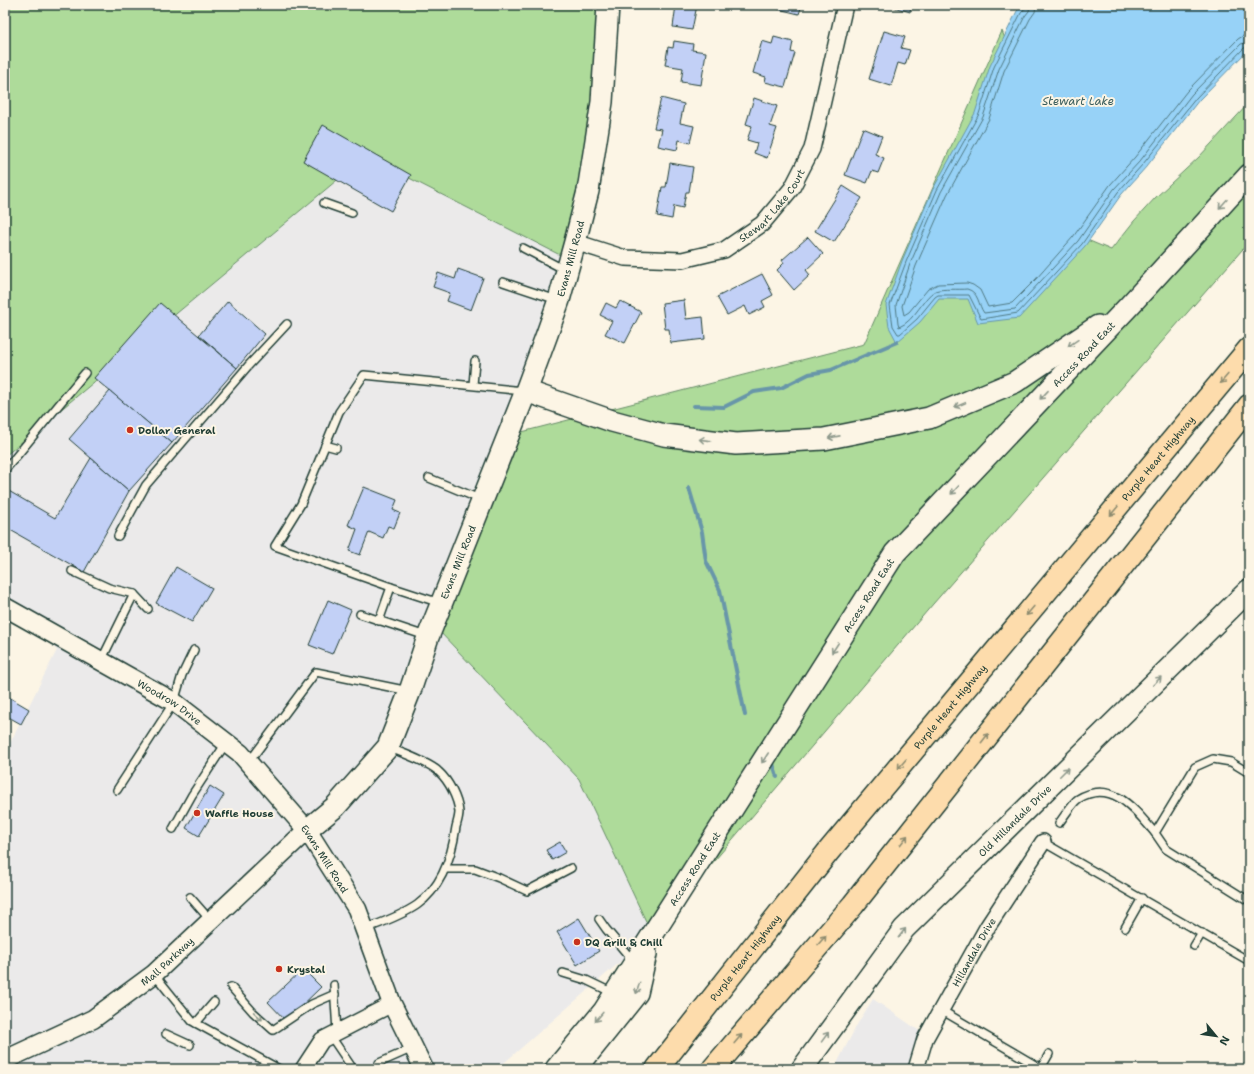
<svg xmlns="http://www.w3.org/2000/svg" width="1254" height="1074" font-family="'Shantell Sans',sans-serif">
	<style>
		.built { fill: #ebeaea }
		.green { fill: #aedb9a; stroke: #668c67 }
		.water { fill: #97d2f7; stroke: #6796a9 }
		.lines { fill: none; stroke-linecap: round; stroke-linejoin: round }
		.shore { stroke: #4f7982; stroke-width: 1 }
		.stream { stroke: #6796a9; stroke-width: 4 }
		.building { fill: #c2d0f6; stroke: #1f3d34 }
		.service-casing { stroke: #1f3d34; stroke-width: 10 }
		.minor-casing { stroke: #1f3d34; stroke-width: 18 }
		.tertiary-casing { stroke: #1f3d34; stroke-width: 21 }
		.secondary-casing { stroke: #1f3d34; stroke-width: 24 }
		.motorway-casing { stroke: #1f3d34; stroke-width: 25 }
		.service { stroke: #fcf5e5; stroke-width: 7 }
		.minor { stroke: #fcf5e5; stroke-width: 15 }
		.tertiary { stroke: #fcf5e5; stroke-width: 18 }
		.secondary { stroke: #fcf5e5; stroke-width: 21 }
		.motorway { stroke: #fddcac; stroke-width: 22 }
		.oneway { stroke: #8e998c }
		.oneway2 { stroke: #8e8c70 }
		.poi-dot { fill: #c8321e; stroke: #fcf5e5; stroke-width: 1.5 }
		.labels { text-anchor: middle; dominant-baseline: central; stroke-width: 4; stroke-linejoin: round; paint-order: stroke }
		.street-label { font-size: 10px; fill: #1f3d34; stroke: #fcf5e5 }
		.poi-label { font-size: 10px; font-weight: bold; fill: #1f3d34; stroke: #fcf5e5; text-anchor: start }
		.water-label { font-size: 11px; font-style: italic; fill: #375b5b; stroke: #fcf5e5 }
	</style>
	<rect width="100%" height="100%" fill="#fcf5e5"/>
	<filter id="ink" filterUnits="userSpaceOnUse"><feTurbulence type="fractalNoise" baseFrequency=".025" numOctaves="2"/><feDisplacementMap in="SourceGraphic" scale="8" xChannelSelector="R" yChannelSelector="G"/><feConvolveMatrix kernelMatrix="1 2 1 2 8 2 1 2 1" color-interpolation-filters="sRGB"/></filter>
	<g filter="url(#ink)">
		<g class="built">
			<path d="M366,156L560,255L514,434L439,631L579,779L652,934L497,1069H5V753L57,650L5,605V456Z"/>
			<path d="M873,999L924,1034L910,1069H834L858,1023Z"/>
		</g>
		<g class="green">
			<path d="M5,5H600L588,156L560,255L366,156L5,456Z"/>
			<path d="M1002,31L1043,132L1047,223L1111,250L1134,221L1156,197L1199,157L1249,103V242L933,604L652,934L579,779L439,631L514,434L864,344Z"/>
		</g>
		<path class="water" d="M1023,5H1249V49L1199,100L1147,166L1121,195L1085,246L1019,318L978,323L968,299H939L920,322L897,342L889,327L886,305L902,261L933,189L975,113L990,66L1017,11Z"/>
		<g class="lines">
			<g class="shore">
				<path d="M1025,5V8L1021,13L994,67L979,114L937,190L906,262L890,305L893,326L898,334H900L917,319L935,297L938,295H969L981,319L1018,313L1082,244L1118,192L1143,164L1196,98L1244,48L1249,47"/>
				<path d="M1030,5L1029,11L1025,16L999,69L983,117L941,192L910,264L896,305L898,324L899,327C915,321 924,296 935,291C943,288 959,290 967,289C979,292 978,305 984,313L1015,309L1078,241L1114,189L1140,161L1192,94L1241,44L1249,42"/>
				<path d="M1036,5L1035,12L1030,19L1004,71L989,119L947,195L916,266L902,306L904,315L909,312L928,289L938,284L967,283L973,285L980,290L988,307L1012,303L1036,279L1073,237L1110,185L1135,157L1187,91L1238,39L1243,36L1249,35"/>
			</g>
			<g class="stream">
				<path d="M694,406L724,407L754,392L781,388L809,374L831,370L897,342"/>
				<path d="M689,488L702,532L706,561L720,590L745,715"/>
				<path d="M772,760L777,777"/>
			</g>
		</g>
		<g class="building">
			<path d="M676,5H697L692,30L673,27Z"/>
			<path d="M779,5H802L799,14L778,9Z"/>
			<path d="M887,5H911L910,12Z"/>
			<path d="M884,31L905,37L901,48L910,50L905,65L898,63L891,86L869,79Z"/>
			<path d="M774,37L793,42L791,52L795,53L785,87L765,82L766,77L753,73L762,41L772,44Z"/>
			<path d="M674,41L693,44L692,50L706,52L701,85L681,82L683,68L665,65L668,47L673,48Z"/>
			<path d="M661,98L684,104L680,123L694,126L690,143L679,140L677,150L658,146L662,129L654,128Z"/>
			<path d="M754,98L777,106L770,126L777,128L767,158L754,153L757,143L747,140L752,126L746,124Z"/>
			<path d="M323,125L411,175L391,211L303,161Z"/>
			<path d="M863,128L882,136L875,154L884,158L878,173L872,171L867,183L845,175Z"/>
			<path d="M670,163L693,167L689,192H686L683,208L674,206L672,219L657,216L662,187H666Z"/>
			<path d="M843,186L862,198L834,242L815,231Z"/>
			<path d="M808,237L823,254L806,270L810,275L794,290L777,270L784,263L782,260Z"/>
			<path d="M458,269L483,278L471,310L447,301L450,293L433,287L438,273L455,279Z"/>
			<path d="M762,274L773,295L762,301L765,307L749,315L745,306L727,315L717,297Z"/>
			<path d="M684,300L686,319L703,317L705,339L671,343L669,329H665L662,303Z"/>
			<path d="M228,301L265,334L237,368L199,335Z"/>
			<path d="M620,301L641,312L625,343L605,334L612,321L600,315L606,303L616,308Z"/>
			<path d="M160,303L237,368L172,443L94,378Z"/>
			<path d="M110,391L172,443L129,491L69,439Z"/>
			<path d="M91,458L129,491L84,572L5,527V493L7,490L55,518Z"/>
			<path d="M364,487L397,500L393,510L400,513L394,528L388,526L383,538L369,532L360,555L349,551L357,529L348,525Z"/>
			<path d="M176,567L212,588L192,622L156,603Z"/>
			<path d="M328,600L351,610L332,654L309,645Z"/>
			<path d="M7,696L29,709L21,724L5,715V700Z"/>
			<path d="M210,786L224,795L199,836L186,828Z"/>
			<path d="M560,842L566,852L552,860L546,850Z"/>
			<path d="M579,918L599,951L577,965L557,932Z"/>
			<path d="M303,969L321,987L286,1021L268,1002Z"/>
		</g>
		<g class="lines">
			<g class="service-casing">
				<g id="service">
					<path d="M324,203L352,213"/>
					<path d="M523,248L565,270"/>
					<path d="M503,282L557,300"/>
					<path d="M473,385L475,361"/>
					<path d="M325,445L336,448"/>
					<path d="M5,470L85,373"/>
					<path d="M429,478L482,500"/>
					<path d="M118,536L146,485L248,366L287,324"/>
					<path d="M72,571L109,588L134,594L101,661"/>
					<path d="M391,587L275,546L301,504L339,412L364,375L524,391"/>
					<path d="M134,594L148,609"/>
					<path d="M360,614L426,636"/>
					<path d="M379,621L391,587L440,603"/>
					<path d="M249,762L316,672L409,691"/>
					<path d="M1249,773L1231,762L1213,759L1195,767L1155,833L1166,849L1249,901"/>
					<path d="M117,790L174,702L182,675L194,650"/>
					<path d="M1059,823C1064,817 1072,803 1078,799C1112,778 1135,810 1155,833"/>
					<path d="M173,829L192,795L226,743"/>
					<path d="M1043,842L1249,961"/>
					<path d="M446,869H475L499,878L527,891L571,868"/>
					<path d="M190,897L211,921"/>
					<path d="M599,919L606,929L633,961"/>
					<path d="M1125,928L1142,898"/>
					<path d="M365,929C383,922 401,916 417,905C442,887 452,856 456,827C457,823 459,817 459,812C458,799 449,781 439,772C431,763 402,753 390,748"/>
					<path d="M1194,946L1202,933"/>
					<path d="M563,973L586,980L613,993"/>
					<path d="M154,974L192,1021L279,1069"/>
					<path d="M334,985L337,1032"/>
					<path d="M231,987L253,1012L273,1030L312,1004L335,994"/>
					<path d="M941,1010L1042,1069"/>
					<path d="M196,1023L214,1002"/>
					<path d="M166,1034L190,1045"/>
					<path d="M330,1035L353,1069"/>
					<path d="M379,1063L413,1048"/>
					<path d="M1041,1068L1049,1054"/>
				</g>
			</g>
			<g class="minor-casing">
				<g id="minor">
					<path id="s1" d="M575,242L625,258L682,260L724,250L762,224L792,188L812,149L845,5"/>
					<path d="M303,1069L322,1040L392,1004"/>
					<path id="s2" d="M916,1069L925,1039L941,1010L988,926L1043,842"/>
				</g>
			</g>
			<g class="tertiary-casing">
				<g id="tertiary">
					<path id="s3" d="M5,607L174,702L240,753L307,830L357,909L392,1004L424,1069"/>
					<path id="s4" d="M5,1060L93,1019L154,974L307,830"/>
				</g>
			</g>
			<g class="secondary-casing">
				<g id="secondary">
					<path d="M526,391L612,421L664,435L736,444L824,439L929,418L1015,382L1098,326"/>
					<path id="s5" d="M307,830L335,807L388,747L410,691L428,637L526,391L547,334L559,300L575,242L588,191L602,102L608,5"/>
					<path id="s6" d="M556,1069L604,1011L895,553L1129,306L1249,175"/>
					<path d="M576,1069L637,993L646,954"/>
					<path id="s7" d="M802,1069L904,929L1249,590"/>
				</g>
			</g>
			<g class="motorway-casing">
				<g id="motorway">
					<path id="s8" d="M657,1069L828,852L1249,349"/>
					<path d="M713,1069L853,905L1249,406"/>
				</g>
			</g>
			<use href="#service" class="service"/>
			<use href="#minor" class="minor"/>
			<use href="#tertiary" class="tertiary"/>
			<use href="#secondary" class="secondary"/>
			<use href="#motorway" class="motorway"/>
		</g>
		<defs><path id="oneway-shaft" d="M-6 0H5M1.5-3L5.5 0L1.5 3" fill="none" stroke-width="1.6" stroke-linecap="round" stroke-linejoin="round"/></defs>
		<g class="oneway">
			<use href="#oneway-shaft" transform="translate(1223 204) rotate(132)"/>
			<use href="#oneway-shaft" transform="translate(1073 343) rotate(146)"/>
			<use href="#oneway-shaft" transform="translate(1044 395) rotate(133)"/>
			<use href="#oneway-shaft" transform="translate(960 405) rotate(157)"/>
			<use href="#oneway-shaft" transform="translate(834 437) rotate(169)"/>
			<use href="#oneway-shaft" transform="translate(705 440) rotate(-173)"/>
			<use href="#oneway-shaft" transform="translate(955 490) rotate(133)"/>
			<use href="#oneway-shaft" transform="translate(835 648) rotate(123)"/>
			<use href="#oneway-shaft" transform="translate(1157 681) rotate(-45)"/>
			<use href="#oneway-shaft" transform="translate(765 758) rotate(123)"/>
			<use href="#oneway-shaft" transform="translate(1064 772) rotate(-45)"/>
			<use href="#oneway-shaft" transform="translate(902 933) rotate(-52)"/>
			<use href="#oneway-shaft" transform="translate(638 988) rotate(108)"/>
			<use href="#oneway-shaft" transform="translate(258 1016) rotate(43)"/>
			<use href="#oneway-shaft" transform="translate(599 1017) rotate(130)"/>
			<use href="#oneway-shaft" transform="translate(825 1037) rotate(-54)"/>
		</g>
		<g class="oneway2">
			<use href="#oneway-shaft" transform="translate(1224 379) rotate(130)"/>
			<use href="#oneway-shaft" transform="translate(1114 511) rotate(130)"/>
			<use href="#oneway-shaft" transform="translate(1030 611) rotate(130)"/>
			<use href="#oneway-shaft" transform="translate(985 738) rotate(-52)"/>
			<use href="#oneway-shaft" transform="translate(902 764) rotate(130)"/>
			<use href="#oneway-shaft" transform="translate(904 840) rotate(-52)"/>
			<use href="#oneway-shaft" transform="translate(822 940) rotate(-49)"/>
			<use href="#oneway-shaft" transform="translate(738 1039) rotate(-50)"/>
		</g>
	</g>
	<g class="poi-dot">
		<circle cx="130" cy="430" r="4"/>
		<circle cx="197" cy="813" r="4"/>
		<circle cx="577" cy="942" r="4"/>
		<circle cx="279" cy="969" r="4"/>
	</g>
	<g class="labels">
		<g class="street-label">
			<text stroke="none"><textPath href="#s1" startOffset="219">Stewart Lake Court</textPath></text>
			<text stroke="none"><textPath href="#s5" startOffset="638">Evans Mill Road</textPath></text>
			<text stroke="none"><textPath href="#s6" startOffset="892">Access Road East</textPath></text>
			<text stroke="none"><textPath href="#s8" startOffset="790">Purple Heart Highway</textPath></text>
			<text stroke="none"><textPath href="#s5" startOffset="314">Evans Mill Road</textPath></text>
			<text stroke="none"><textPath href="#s6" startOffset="568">Access Road East</textPath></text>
			<text stroke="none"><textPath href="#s3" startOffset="190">Woodrow Drive</textPath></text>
			<text stroke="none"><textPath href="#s8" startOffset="466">Purple Heart Highway</textPath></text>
			<text stroke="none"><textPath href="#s7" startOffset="328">Old Hillandale Drive</textPath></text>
			<text stroke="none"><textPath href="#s3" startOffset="413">Evans Mill Road</textPath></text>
			<text stroke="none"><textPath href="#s6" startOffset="244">Access Road East</textPath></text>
			<text stroke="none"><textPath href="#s2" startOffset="131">Hillandale Drive</textPath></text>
			<text stroke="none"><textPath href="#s8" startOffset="142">Purple Heart Highway</textPath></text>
			<text stroke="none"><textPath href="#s4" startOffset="191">Mall Parkway</textPath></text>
		</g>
		<g class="poi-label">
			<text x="138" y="430">Dollar General</text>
			<text x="205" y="813">Waffle House</text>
			<text x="585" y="942">DQ Grill &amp; Chill</text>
			<text x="287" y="969">Krystal</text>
		</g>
		<g class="water-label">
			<text x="1078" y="101">Stewart Lake</text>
		</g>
	</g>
	<rect width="1254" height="1074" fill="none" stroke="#fcf5e5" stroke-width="20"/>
	<rect x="10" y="10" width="1234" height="1054" fill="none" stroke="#1f3d34" stroke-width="1.5" filter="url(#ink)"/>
	<g transform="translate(1216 1036) rotate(119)" stroke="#fcf5e5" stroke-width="3" paint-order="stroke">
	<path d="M0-3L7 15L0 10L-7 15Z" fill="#1f3d34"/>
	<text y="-6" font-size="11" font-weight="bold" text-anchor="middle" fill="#1f3d34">N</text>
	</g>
</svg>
